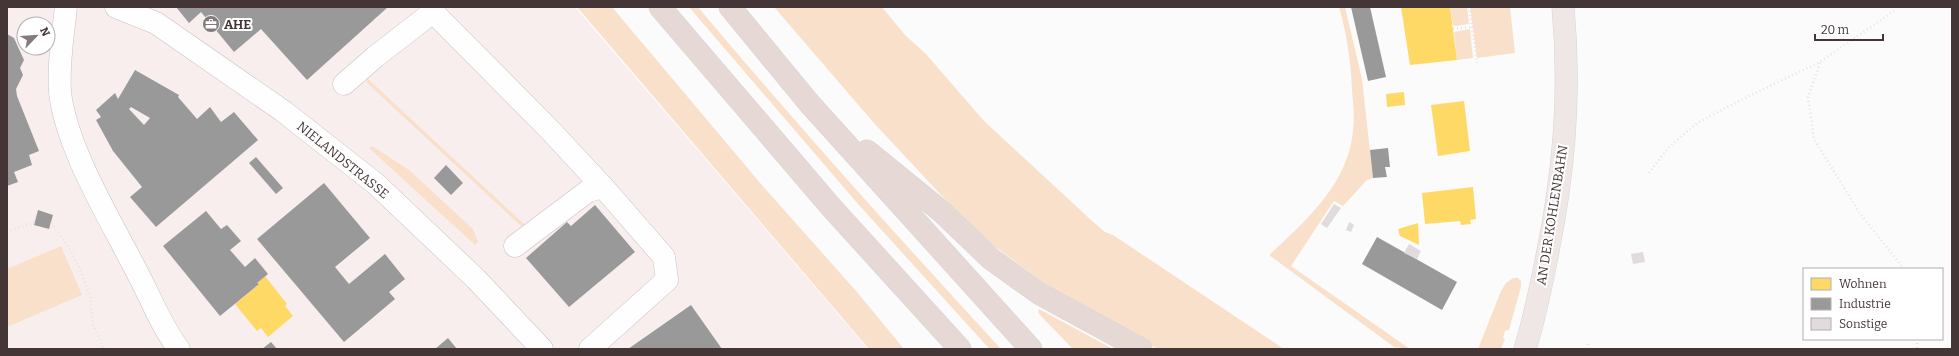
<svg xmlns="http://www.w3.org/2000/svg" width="1959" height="356" font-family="Bitter,serif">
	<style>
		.built { fill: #f9eeee; fill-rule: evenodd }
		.green { fill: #f9e0cb }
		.homes { fill: #ffd966 }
		.industry { fill: #999; fill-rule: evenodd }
		.building { fill: #e1dbdd }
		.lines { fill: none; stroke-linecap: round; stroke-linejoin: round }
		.minor-casing { stroke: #c8c1c1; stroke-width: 23 }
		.major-casing { stroke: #d8d5d5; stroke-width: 23 }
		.highway-casing { stroke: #d8d5d5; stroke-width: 23 }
		.path { stroke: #e4e4e4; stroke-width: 2.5; stroke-dasharray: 1 3; stroke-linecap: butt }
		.minor { stroke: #fefefe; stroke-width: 22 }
		.major { stroke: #efe7e5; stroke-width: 22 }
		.highway { stroke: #e5d8d5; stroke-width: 22 }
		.labels { text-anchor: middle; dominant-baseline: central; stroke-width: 4; stroke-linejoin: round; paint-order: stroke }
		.poi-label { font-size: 13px; font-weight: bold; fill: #443536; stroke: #fff; text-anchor: start }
		.street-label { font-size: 13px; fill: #443536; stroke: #fff }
	</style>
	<rect width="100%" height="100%" fill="#fbfbfb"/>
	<path class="built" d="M7,7H575L868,349H7ZM24,24H48V48H24Z"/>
	<g class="green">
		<path d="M577,7H612L761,184L857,292L904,349H869Z"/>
		<path d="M689,7H698C796,124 898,237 1001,349H990L985,344L858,204Z"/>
		<path d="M774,7H882L905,35L926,54L984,121L1091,220L1105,232L1113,235L1284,349H1158L1061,295L987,241L941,195L873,122Z"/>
		<path d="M1339,7H1345L1362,79L1373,178L1367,180L1343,206L1334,201L1291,266L1410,349L1394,347L1269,255C1306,221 1349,183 1353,130C1355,117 1353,104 1352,91C1351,62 1347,35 1339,7Z"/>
		<path d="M1450,7H1467L1469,24L1456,26L1453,25Z"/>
		<path d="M1470,7H1510L1515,53L1477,58Z"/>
		<path d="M1470,29L1473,58L1457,60L1454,32Z"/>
		<path d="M367,78L525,225L521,226L367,83Z"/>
		<path d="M372,146L409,170L473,229L478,242L475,245L369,148Z"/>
		<path d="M61,246L82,295L7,327V269Z"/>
		<path d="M1513,278H1518L1521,281V287L1509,330L1505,331L1503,338L1505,339L1501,349H1478L1501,291L1506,283Z"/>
		<path d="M1039,309L1113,349H1073L1040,315L1038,312Z"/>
	</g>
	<g class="homes">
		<path d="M1401,7H1450L1457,60L1410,65Z"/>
		<path d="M1404,92L1405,105L1387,107L1386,94Z"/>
		<path d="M1464,101L1470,151L1438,156L1431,105Z"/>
		<path d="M1473,187L1476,219L1470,220L1471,224L1461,225L1460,221L1425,224L1422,193Z"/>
		<path d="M1418,223L1419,245L1400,236L1398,229Z"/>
		<path d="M265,276L287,304L285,306L293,316L268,337L261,328L257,331L235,304L259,284L257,283Z"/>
	</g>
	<g class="industry">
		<path d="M176,7H388L307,80L261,29L234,52L201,12L189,23Z"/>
		<path d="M1351,7H1370L1386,77L1368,81Z"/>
		<path d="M7,34L14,38L24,60L20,68L23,75L16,89L17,96L39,151L29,155L32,165L14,172L18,182L7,186Z"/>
		<path d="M135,70L179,95L178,97L197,119L210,107L221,122L234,112L258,140L156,227L130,197L142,187L113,151L96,120L101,117L96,110L115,93L118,99ZM131,107L150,118L144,125L129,109Z"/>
		<path d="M1388,148L1390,167H1385L1387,177L1373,178L1370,150Z"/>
		<path d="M256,157L283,188L276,194L249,163Z"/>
		<path d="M446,165L463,183L451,195L434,178Z"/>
		<path d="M324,183L370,238L335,267L349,284L385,254L405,279L389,292L395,299L344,342L257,239Z"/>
		<path d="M595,205L635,252L569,307L526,258L567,222L571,226Z"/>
		<path d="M38,210L53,215L49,229L34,225Z"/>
		<path d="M206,211L221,229L227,225L241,241L230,250L245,267L255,258L268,274L257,283L259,284L220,316L163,246Z"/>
		<path d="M1377,237L1457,282L1442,310L1362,264Z"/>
		<path d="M691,305L722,349H628Z"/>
		<path d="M448,338L457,349H435Z"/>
		<path d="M271,342L277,349H262Z"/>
	</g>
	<g class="building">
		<path d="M1334,204L1341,208L1327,228L1321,224Z"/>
		<path d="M1349,222L1354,225L1351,232L1346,230Z"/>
		<path d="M1409,244L1421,251L1417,259L1404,253Z"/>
		<path d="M1643,252L1645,262L1633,264L1631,254Z"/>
	</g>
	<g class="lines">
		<g class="minor-casing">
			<g id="minor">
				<path d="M66,7C63,35 58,64 60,92C66,148 111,221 137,272C150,296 162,328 179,349"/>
				<path d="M116,7L156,23L283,111L376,184L476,279L542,349"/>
				<path d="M344,84L375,57L433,12L549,129L603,187"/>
				<path d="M515,246L588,191L603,187L664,257L667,280L590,349"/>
			</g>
		</g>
		<g class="major-casing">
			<path id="major" d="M1525,349C1534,320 1540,291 1546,261C1564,174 1571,95 1563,7"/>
		</g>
		<g class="highway-casing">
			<g id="highway">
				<path d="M660,7L831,207L960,349"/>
				<path d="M730,7L809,103L1031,349"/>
				<path d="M867,151L942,212L991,259L1040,294L1141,349"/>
			</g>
		</g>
		<g class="path">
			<path d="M1469,7L1477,63"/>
			<path d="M1453,29L1472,27"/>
			<path d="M1820,63L1808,97L1814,139L1859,212L1904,269"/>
			<path d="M1649,173L1669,147L1697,123L1741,100L1820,62L1894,11"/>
			<path d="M51,223L69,248L79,267L90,297L93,325L104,349"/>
			<path d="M7,232L35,222"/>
			<path d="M1917,339V349"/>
			<path d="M1587,349L1588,342"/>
		</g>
		<use href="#minor" class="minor"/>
		<use href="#major" class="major"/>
		<use href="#highway" class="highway"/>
	</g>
	<defs>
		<g id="office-disc" transform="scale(0.9)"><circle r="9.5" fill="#847a7b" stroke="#fff"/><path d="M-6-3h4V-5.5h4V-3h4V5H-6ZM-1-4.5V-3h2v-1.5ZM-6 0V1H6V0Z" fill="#fff"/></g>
	</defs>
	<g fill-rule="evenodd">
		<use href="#office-disc" x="211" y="24"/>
	</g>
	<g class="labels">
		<g class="poi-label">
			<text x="224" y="24">AHE</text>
		</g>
		<g class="street-label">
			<text transform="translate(343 160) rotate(39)">NIELANDSTRASSE</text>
			<text transform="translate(1552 215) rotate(-81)">AN DER KOHLENBAHN</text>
		</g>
	</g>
	<rect width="1959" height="356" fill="none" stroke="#443536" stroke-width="16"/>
	<rect x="1803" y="268" width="140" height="72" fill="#ffffff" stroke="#b4aeaf"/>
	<rect x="1811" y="278" width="20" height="12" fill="#ffd966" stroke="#b4aeaf"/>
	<text x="1839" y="288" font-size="12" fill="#443536">Wohnen</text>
	<rect x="1811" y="298" width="20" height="12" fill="#999999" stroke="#b4aeaf"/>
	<text x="1839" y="308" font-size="12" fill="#443536">Industrie</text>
	<rect x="1811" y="318" width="20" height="12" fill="#e1dbdd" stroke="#b4aeaf"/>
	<text x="1839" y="328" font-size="12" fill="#443536">Sonstige</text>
	<g transform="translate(36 36) rotate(65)"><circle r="19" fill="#ffffff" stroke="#b4aeaf"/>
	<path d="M0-3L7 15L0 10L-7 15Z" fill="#847a7b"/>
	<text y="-6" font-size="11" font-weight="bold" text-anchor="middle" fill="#443536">N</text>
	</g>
	<path d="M1815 34v6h68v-6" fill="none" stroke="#443536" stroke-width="2"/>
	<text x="1821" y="34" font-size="12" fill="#443536" stroke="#ffffff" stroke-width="3" paint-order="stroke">20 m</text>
</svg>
